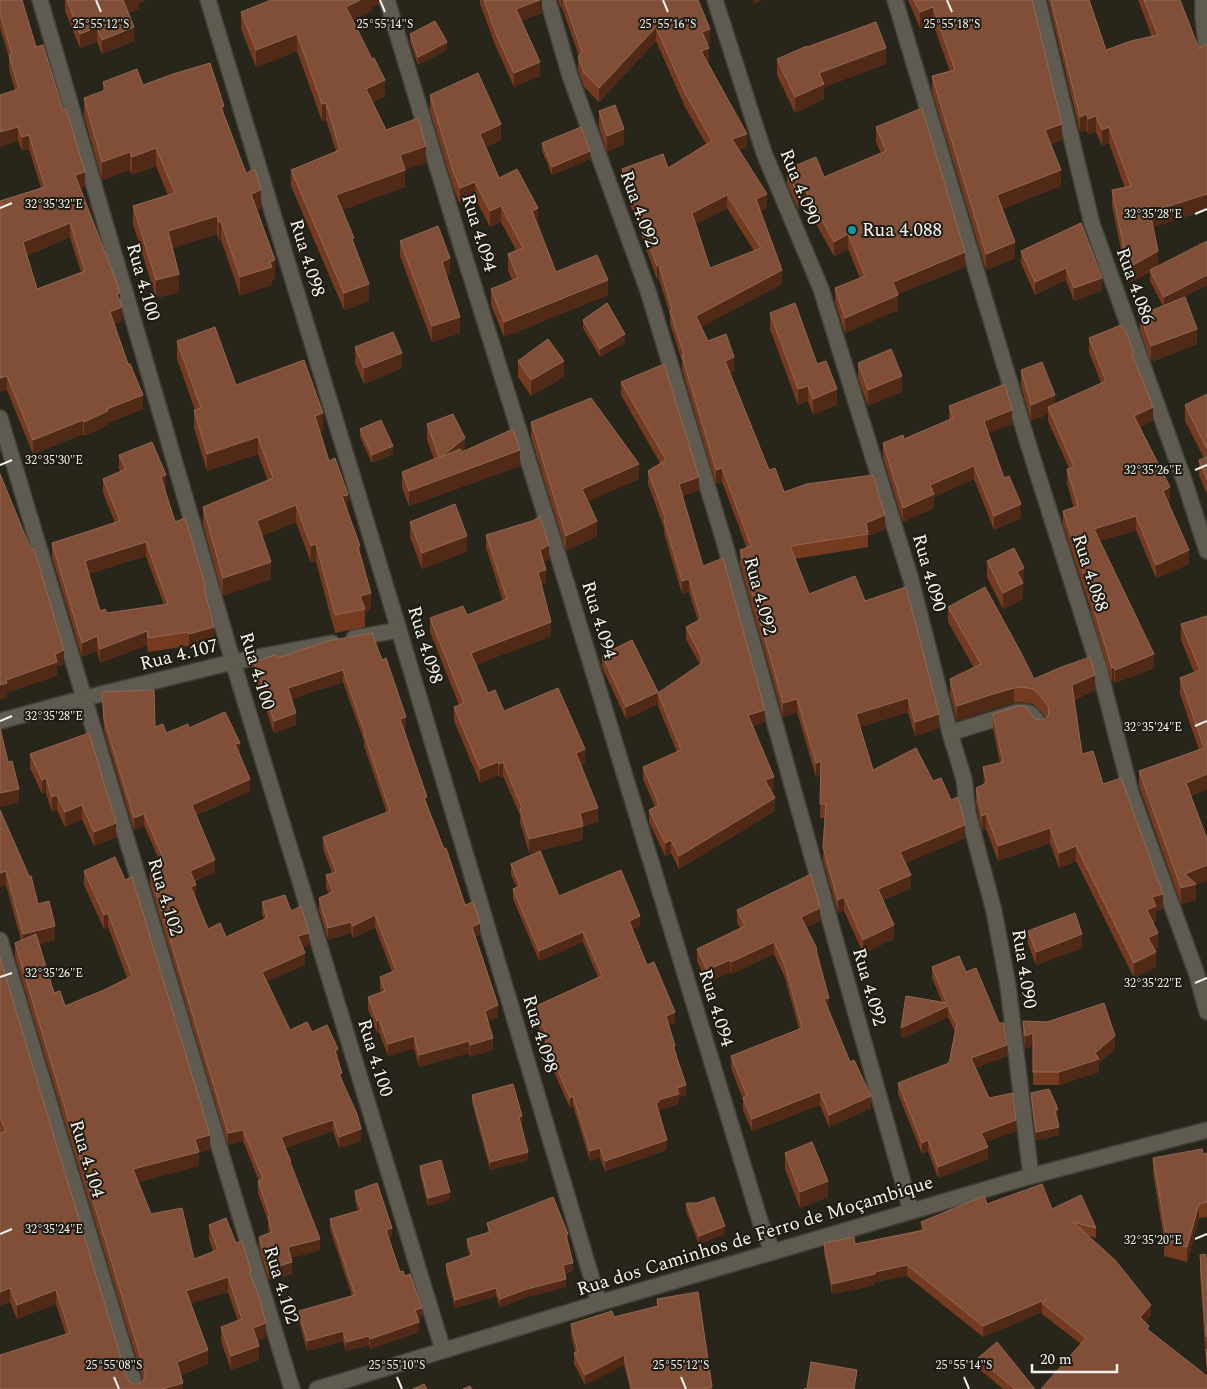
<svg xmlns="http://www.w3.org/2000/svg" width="1207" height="1389" font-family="Spectral,serif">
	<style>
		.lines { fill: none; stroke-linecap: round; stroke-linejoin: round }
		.minor-casing { stroke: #434039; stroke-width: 18 }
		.tertiary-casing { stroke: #434039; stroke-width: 18 }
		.minor { stroke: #5f5b51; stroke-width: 15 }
		.tertiary { stroke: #5f5b51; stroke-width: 15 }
		.wall { fill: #743b21; fill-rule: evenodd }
		.shaded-wall { fill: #502a16 }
		.building { fill: #814e37; stroke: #936853; fill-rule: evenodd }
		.ticks { fill: none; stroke: #f4f2ec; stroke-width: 2 }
		.culture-dot { fill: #0f9aa8; stroke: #1e1b12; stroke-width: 2 }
		.labels { text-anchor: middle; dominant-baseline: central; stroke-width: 4; stroke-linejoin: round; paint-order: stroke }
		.street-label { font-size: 19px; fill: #f4f2ec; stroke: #1e1b12 }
		.poi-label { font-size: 19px; fill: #f4f2ec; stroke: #1e1b12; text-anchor: start }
		.ticks-label { font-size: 12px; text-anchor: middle; fill: #f4f2ec; stroke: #1e1b12; stroke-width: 4; stroke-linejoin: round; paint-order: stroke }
	</style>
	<rect width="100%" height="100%" fill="#28251b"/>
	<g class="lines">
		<g class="minor-casing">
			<g id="minor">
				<path d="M40,0L233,662L443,1350"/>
				<path d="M208,0L399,630L599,1303"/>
				<path d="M387,0L456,229L560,562L761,1224L773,1252"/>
				<path d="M548,0L570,76L648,291L724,541L911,1211"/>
				<path d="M715,0L764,153L821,289L911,580L950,733L964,779L968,813L994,911L1008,986L1031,1176"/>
				<path d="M895,0L1030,450L1099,668L1131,793L1197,975L1207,1012"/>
				<path d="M1038,0L1092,224L1184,480L1207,551"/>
				<path d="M1203,0V17L1207,52"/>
				<path d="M0,418L292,1389"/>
				<path d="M354,638L399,630"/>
				<path d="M0,721L85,698L233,662L332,643"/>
				<path d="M950,733L1017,712C1031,711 1033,714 1040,726"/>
				<path d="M0,940L136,1389"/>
			</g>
		</g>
		<g class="tertiary-casing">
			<path id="tertiary" d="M317,1389L599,1303L1031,1176L1207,1130"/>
		</g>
		<use href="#minor" class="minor"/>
		<use href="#tertiary" class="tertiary"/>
	</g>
	<g class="wall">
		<path d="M0,0L36,47L85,186L80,188L120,302L122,321L114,324L143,409L108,423V425L84,436L83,434L33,454L7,390L0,392V201L41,188L29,149L22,151L18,141L15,91L9,69V57L0,28ZM70,237L81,272L37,289L27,255Z"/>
		<path d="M65,0H145L139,3V9L128,13L134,41L102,54L97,42L80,48L65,11Z"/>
		<path d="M379,0V5L373,6V10L353,20L385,96L373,102L386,130L426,162L405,170V187L342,210L354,245L369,301L344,310L291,186V170L336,151L326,120L322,121L297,51L256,67L241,29V12Z"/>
		<path d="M480,0H542V13L521,21L540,76L514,87L496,47L480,4Z"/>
		<path d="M558,0H697L710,43L707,44L709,61L707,62L747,147L739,150L767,208L760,211L782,284L701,327L708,341L734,371L730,373L769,470L784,492L885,529L868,536V547L795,559L809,594L865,601L939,728L915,736L908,712L860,727L873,770L933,781L965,838L905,863L911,888L883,900L894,939L863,953L844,911L838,913L823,860L825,818H820L821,775L816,777L797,712L783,717L740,564V550L747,548L722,482L716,484L682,370V361L670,324V315L659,279H657L622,182V169L668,168L706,144L685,107L656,41L599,102L584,87L578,70V56H579L562,8L561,9ZM727,208L754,251L710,268L696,224Z"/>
		<path d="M908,0H1032L1062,140L1051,144L1061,186L1002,209L1015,258L986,270L932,91V76L950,72L933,23L920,28Z"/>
		<path d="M1048,0H1092L1089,1L1106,50L1152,37L1138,0H1180L1199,49L1207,45V210L1153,227L1158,266L1207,285L1182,298L1197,344L1151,362L1140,331V315L1163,306L1150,281V272L1128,283L1112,206V190L1125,188L1109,143L1102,146L1096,132L1088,134L1087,130L1080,132Z"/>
		<path d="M410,34L447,50L418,65L410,42Z"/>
		<path d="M777,59L886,64L824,87V99L795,113L777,75Z"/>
		<path d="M103,82L143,85L224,116L246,173L261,208L257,210L275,278L272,280V285L240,295L221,240H219L217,234L172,248L179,292L156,298L133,224V206L168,195L156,166L132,175L130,170L102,180L84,116V98L103,91Z"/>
		<path d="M430,95L501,140L486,147L499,178L538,224L556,272L608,295L504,337L491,305V289L512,280L508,270V254L516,250L501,222L490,227L475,198L460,204L453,187L430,111Z"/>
		<path d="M599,111L624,144L607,152L599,127Z"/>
		<path d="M876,127L965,267L898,294V310L845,333L835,302V288L860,278L848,249L834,256L806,206L798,209L787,184V169L824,177L881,153L876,142Z"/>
		<path d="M542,143L590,159L552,175L542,151Z"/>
		<path d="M1081,223L1102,290L1074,301L1066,280L1035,295L1021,263V251Z"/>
		<path d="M400,241L450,274L446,276L460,333L432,342L400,256Z"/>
		<path d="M770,313L837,405L813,415L808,401L798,405L770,329Z"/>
		<path d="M583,320L625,342L600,357L583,328Z"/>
		<path d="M1089,338L1134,359L1153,421L1140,427L1170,501L1168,502L1189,564L1156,578L1136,530L1100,541L1154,668L1115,683L1114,681L1112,682L1091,613V610L1089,604L1063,524V511L1074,508L1067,483V469L1069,468L1048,421V414L1031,421L1021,386V370L1055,404L1101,383L1089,352Z"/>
		<path d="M177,341L236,385L323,431L320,432L329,461L348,511L360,556L371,610L365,612V627L335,633L316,561L311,563L296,522L262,536L271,579L223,596L203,525V507L268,481L258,454L207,471L194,428V410H195L177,359Z"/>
		<path d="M355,347L402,368L364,384L355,363Z"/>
		<path d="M518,361L564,377L531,396L518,377Z"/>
		<path d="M858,363L902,392L868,406L858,378Z"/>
		<path d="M621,382L699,490L682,496L703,566L765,722L752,726L774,790L771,791L775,811L679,869L671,853L665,856L649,822V810L655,807L643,779V767L677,752L658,706V704L626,719L602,667V655L658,693L700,665L686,639V627L698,621L689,592L682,594L664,533V528L648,484V471L660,463L621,395Z"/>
		<path d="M1207,394V495L1199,475V460L1204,458L1185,421V405Z"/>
		<path d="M949,406L1012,424L988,433L1004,478L1021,518L994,530L974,479L934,497V508L903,522L883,457V443L904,439L949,420Z"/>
		<path d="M531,422L639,479L588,501L597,536L566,551L531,437Z"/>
		<path d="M427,424L465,451L520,466L409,506L402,488V472L434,459L427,440Z"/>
		<path d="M360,429L393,454L372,463L360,437Z"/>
		<path d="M119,455L166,489L165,490L175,522L206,596L214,641L189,648L188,646L148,652L147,645L100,663L97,650L82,657L52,557V543L115,523L103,493V479L121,472L119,469ZM146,556L164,605L107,613L100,611L88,574Z"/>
		<path d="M410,522L467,551L422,569L410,537Z"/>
		<path d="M486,535L549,559L543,562L546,583L541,585L551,636L476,665L488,693L504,711L585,763L581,765L598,822L583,826V840L529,853L520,822V815L503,776L499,777L498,775L480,783L454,721V707L459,705L430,632V618L467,615L503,601L486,548Z"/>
		<path d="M987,561L1024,584H1023V599L1003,609L987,577Z"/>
		<path d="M948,607L1034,679L1095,690L1074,700L1082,754L1103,784L1163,909L1156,911V921L1153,922L1158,948L1154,950L1156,967L1134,978L1076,861L1059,868L1050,843L998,861L986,829L982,831L976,803V788L984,785L983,767L1000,763L993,729V714L1035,719L1041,720L1046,718L1039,709L1033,704L1022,702L1014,703L990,710L957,721L950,694V679L974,668L948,622Z"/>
		<path d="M1207,616V789L1191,796L1196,885V900L1181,904L1139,786V771L1199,750L1180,694V678L1194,672L1181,640V624Z"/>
		<path d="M328,641L406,729H404L427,804L465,905L480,935L475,937L498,1017L488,1021L493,1050L470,1057L469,1053L419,1067L414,1048L388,1056L379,1032L377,1033L368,1009V997L381,992L380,989V977L392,972L375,927L353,938L351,933L328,940L319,910V898L329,894L326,887V875L332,873L323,849V837L387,813L364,746V741L343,682L291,699L296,725L274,733L254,674V662L277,658Z"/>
		<path d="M102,692L166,733L189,728L240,754L250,791L196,815L215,872L195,881L196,896L195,897L208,929L226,937L264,919L262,914V902L291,911L309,945L302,947L305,965L267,981L290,1030L312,1032L338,1061L342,1080L361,1141L339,1148L333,1131L285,1148L320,1250L291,1258L292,1274L269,1280L259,1248V1237L269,1233L268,1229V1221L258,1193V1181H259L243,1141L228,1145L150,884V872L162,867L144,825L134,830L104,730Z"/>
		<path d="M30,754L116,837L94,846L82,819L65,827L57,810L52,812L46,793L42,794L30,768Z"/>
		<path d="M0,811L38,904L55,940L39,944L54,993L65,1006L104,990L127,978L108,927L104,929L84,885V871L115,857L210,1150L199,1152V1166L138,1182L151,1214L194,1259L213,1251L209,1239V1225L251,1278L266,1337L257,1341L259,1360L231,1370L221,1341V1327L238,1321L228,1292L191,1303L208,1364L181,1375L183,1389H0L66,1335L56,1304L17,1319L10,1302L1,1133L0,1131V958L127,1378L129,1381L133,1384H139L143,1380L15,957V943L21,940L6,885L0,887Z"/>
		<path d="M511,864L559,896L640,926L633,929L647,965L675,1022L669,1025L686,1095L679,1097V1104L659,1110L667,1150L605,1171L600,1158L590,1161L573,1106L570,1108L545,1052V1042L534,1017V1007L598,977L583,942L539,961L513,899V889L517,888L511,874Z"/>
		<path d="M737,910L820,921L806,927L817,956L829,1010L850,1062L871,1108L829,1127L820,1105L752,1131L743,1110V1099L731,1068V1056L799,1029L785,978L774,954L731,974L730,972L707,983L697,961V949L740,928L737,922Z"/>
		<path d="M1028,931L1082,948L1036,965L1028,944Z"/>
		<path d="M932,967L966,972L1007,1056L975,1068L989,1098L1016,1131L985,1142L988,1159L938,1178L928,1151L922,1154L898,1094V1083L949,1063L955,1032L948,1017L901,1039L942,1002L932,978Z"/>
		<path d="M1023,1021L1115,1049L1099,1063V1072L1059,1085H1033V1046L1025,1049L1023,1034Z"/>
		<path d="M1031,1093L1058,1117L1057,1118L1059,1135L1036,1140L1031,1101Z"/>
		<path d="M472,1095L522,1124H521L528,1160L490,1170L472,1103Z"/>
		<path d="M785,1153L828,1197L800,1208L785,1169Z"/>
		<path d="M1207,1153V1217L1199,1218L1187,1262L1164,1256V1239L1153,1173V1158Z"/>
		<path d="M420,1166L450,1200L428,1206L420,1174Z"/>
		<path d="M355,1191L392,1237L389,1238L400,1272L422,1318L418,1319L419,1332L370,1349L369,1345L346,1351L343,1341L307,1351L299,1321V1311L352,1296L330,1229V1219L358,1211L355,1201Z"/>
		<path d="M686,1203L725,1234L699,1244L686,1211Z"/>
		<path d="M987,1204L1052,1209L1096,1228V1238L1089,1236L1151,1315L1145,1322L1149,1331L1081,1344L1042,1314V1312L983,1337L907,1276L875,1282V1285L832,1294L824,1253V1243L855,1244L921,1230V1222Z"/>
		<path d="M487,1223L568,1242L573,1271L565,1273L566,1287L527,1297L500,1307L496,1296L455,1308L446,1272V1264L470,1256L467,1247V1239L488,1233Z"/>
		<path d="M1200,1255L1207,1260V1375L1200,1275Z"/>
		<path d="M698,1292L712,1389H630L624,1365L585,1385L574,1364V1353L575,1352L571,1335V1324L614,1317L657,1307V1299Z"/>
		<path d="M978,1358L1035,1389H1003L978,1368Z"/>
	</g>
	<g class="shaded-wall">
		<path d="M123,0H145L139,3V9L123,15Z"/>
		<path d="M360,0H379V5L373,6V10L346,23V7Z"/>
		<path d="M540,0H542V13L516,23V9Z"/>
		<path d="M561,0H562V8L561,9Z"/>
		<path d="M753,0H763L753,4Z"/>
		<path d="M933,7V23L920,28V12Z"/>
		<path d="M97,27V42L80,48V34Z"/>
		<path d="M134,27V41L102,54V40Z"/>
		<path d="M656,27V41L599,102V88Z"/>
		<path d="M710,29V43L702,46V32Z"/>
		<path d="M297,34V51L256,67V50Z"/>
		<path d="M447,42V50L418,65V57Z"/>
		<path d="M709,48V61L701,64V51Z"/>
		<path d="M886,48V64L824,87V99L795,113V97L819,73Z"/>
		<path d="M540,62V76L514,87V73Z"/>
		<path d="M385,80V96L366,106V89Z"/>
		<path d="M326,103V120L322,121V104Z"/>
		<path d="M224,106V124L221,107Z"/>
		<path d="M1087,114V130L1080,132V117Z"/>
		<path d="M1096,116V132L1088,134V119Z"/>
		<path d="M501,124V140L480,150V134Z"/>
		<path d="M1062,124V140L1045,146V130Z"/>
		<path d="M18,127V141L0,147V132Z"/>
		<path d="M1109,127V143L1102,146V130Z"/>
		<path d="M624,129V144L607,152V136Z"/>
		<path d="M747,134V147L732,153V139Z"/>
		<path d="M29,135V149L22,151V137Z"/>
		<path d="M426,146V162L400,172V155Z"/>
		<path d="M156,148V166L132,175V157Z"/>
		<path d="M590,151V159L552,175V167Z"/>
		<path d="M130,152V170L102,180V162Z"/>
		<path d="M405,170V187L336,212V195Z"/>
		<path d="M1061,170V186L997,211V195Z"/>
		<path d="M85,172V186L75,190V175Z"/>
		<path d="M475,182V198L460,204V188Z"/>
		<path d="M261,190V208L251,212V194Z"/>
		<path d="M806,191V206L798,209V195Z"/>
		<path d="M767,194V208L756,212V199Z"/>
		<path d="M1207,194V210L1150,228V212Z"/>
		<path d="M727,195V208L692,226V213Z"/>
		<path d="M501,206V222L490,227V211Z"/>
		<path d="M538,208V224L532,227V211Z"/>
		<path d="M217,216V234L168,249V231Z"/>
		<rect x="219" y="222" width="2" height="18"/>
		<path d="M70,223V237L23,256V242Z"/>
		<path d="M848,234V249L834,256V242Z"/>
		<path d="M1015,242V258L986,270V254Z"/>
		<path d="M1158,251V267L1128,283V268Z"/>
		<path d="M965,252V267L893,296V282Z"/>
		<path d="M450,258V274L442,277V262Z"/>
		<path d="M275,260V278L272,280V285L240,295V277Z"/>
		<path d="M659,265V279H657V266Z"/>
		<path d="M1066,268V280L1035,295V282Z"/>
		<path d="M782,270V284L696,330V316Z"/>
		<path d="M179,274V292L156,298V280Z"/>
		<path d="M1207,275V285L1164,308V297Z"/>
		<path d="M1102,278V290L1074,301V288Z"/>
		<path d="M608,280V295L504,337V322Z"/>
		<path d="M369,284V301L344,310V293Z"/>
		<path d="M120,293V308L117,294Z"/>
		<path d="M898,295V310L845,333V318Z"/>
		<path d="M122,307V321L110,326V312Z"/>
		<path d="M460,317V333L432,342V326Z"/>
		<path d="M1197,329V344L1151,362V346Z"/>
		<path d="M625,334V342L600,357V349Z"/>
		<path d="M402,353V368L364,384V368Z"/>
		<path d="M734,357V371L725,374V361Z"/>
		<path d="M564,361V377L531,396V380Z"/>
		<path d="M7,376V390L0,392V378Z"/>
		<path d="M902,376V392L868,406V390Z"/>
		<path d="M808,386V401L798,405V389Z"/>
		<path d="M837,389V405L813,415V399Z"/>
		<path d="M143,395V409L108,423V425L84,436V422L107,409Z"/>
		<path d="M1055,395V411L1048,407V414L1031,421V405Z"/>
		<path d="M1153,407V421L1134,429V416Z"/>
		<path d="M1012,410V424L984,435V421Z"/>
		<path d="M323,413V431L315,434V416Z"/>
		<path d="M83,420V434L33,454V440Z"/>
		<path d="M258,437V454L207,471V454Z"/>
		<path d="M465,438V454L441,457Z"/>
		<path d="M393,446V454L372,463V455Z"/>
		<path d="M520,450V466L409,506V491Z"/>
		<path d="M639,464V479L582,504V489Z"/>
		<path d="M974,466V479L934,497V508L903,522V508L930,485Z"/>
		<path d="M722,468V482L716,484V470Z"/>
		<path d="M166,475V489L161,492V477Z"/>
		<path d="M699,477V490L679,497V484Z"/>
		<path d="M1170,487V501L1163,504V491Z"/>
		<path d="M348,495V512L342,496Z"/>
		<path d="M1021,504V518L994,530V516Z"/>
		<path d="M296,505V522L257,538V521Z"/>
		<path d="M885,515V529L868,536L866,523Z"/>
		<path d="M1136,516V530L1094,543V529Z"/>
		<path d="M597,521V536L566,551V536Z"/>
		<path d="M467,536V551L422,569V553Z"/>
		<path d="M146,542V556L85,575V561Z"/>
		<path d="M316,544V561L311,563V546Z"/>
		<path d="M549,545V559L540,563V550Z"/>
		<path d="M360,546V563L358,547Z"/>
		<path d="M1189,550V564L1156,578V565Z"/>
		<path d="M271,562V579L223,596V578Z"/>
		<path d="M1024,568L1023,599L1003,609V593L1017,572Z"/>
		<path d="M546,570V583L538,586V572Z"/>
		<path d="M689,579V592L682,594V581Z"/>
		<path d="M371,593V610L365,612V609L360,596Z"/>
		<path d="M551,622V636L471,667V653Z"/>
		<path d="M214,627V641L189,648V634Z"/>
		<path d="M147,631V645L100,663V649Z"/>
		<path d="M97,636V650L82,657V643Z"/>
		<path d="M64,650V664L57,667V676L7,693V698L0,700V685L6,680L55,654Z"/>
		<path d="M1154,654V668L1115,683V670Z"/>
		<path d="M1114,667V681L1112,682V668Z"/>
		<path d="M343,670V682L288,700V688Z"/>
		<path d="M1095,675V690L1072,700V685Z"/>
		<path d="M1014,688V703L990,710L957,721V706L990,695Z"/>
		<path d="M658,692V704L626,719V707Z"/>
		<path d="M908,698V712L856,728V714Z"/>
		<path d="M797,699V712L783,717V703Z"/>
		<path d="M765,710V722L748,728V715Z"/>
		<path d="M296,713V725L274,733V721Z"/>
		<path d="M939,714V728L915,736V722Z"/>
		<path d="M406,717V729L400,731V719Z"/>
		<path d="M240,743V754L235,744Z"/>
		<path d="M585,749V763L576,766V753Z"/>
		<path d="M821,761V775L816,777V763Z"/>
		<path d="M498,762V775L480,783V769Z"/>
		<path d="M503,762V776L499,777V764Z"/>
		<path d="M1207,774V789L1186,798V783Z"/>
		<path d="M774,777V790L765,793V780Z"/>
		<path d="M46,778V793L42,794V780Z"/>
		<path d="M250,779V791L192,816V805Z"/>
		<path d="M19,789V803L0,807V793Z"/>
		<path d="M57,795V810L52,812V797Z"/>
		<path d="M775,798V811L679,869V856Z"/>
		<path d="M82,805V819L65,827V812Z"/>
		<path d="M598,808V822L580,826V813Z"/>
		<path d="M144,814V825L134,830V818Z"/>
		<path d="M986,814V829L982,831V816Z"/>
		<path d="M116,823V837L94,846V832Z"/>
		<path d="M965,825V838L900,866V852Z"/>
		<path d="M583,826V840L529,853V839Z"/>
		<path d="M1050,828V843L998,861V846Z"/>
		<path d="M671,840V853L665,856V843Z"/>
		<path d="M1076,846V861L1059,868V853Z"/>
		<path d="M215,860V872L190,882V871Z"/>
		<path d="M1207,865V881L1196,885V900L1181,904V888L1185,874Z"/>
		<path d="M6,871V885L0,887V873Z"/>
		<path d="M911,875V888L878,902V889Z"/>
		<path d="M196,885V896L191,899V887Z"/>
		<path d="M1163,894V909L1156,911V921L1147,925V910L1152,897Z"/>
		<path d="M844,897V911L838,913V900Z"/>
		<path d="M820,908V921L801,929V917Z"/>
		<path d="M108,913V927L104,929V915Z"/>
		<path d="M375,915V927L353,938V926Z"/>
		<path d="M640,916V926L629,931V921Z"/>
		<path d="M351,922V933L328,940V928Z"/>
		<path d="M480,923V935L472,939V927Z"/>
		<path d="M894,925V939L863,953V940Z"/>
		<path d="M55,926V940L23,949V934Z"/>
		<path d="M583,932V942L539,961V951Z"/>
		<path d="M309,933V945L298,948V936Z"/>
		<path d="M1158,933V948L1148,953V938Z"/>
		<path d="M1082,934V948L1036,965V952Z"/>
		<path d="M774,942V954L731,974V962Z"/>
		<path d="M1156,952V967L1134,978V963Z"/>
		<path d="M305,953V965L262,983V972Z"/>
		<path d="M730,960V972L707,983V970Z"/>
		<path d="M829,998V1010L824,999Z"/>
		<path d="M498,1005V1017L485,1023V1011Z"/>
		<path d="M948,1006V1017L901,1039V1028Z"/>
		<path d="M675,1012V1022L666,1026V1016Z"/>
		<path d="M379,1020V1032L377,1033V1021Z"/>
		<path d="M1033,1033V1046L1025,1049V1036Z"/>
		<path d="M414,1036V1048L388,1056V1044Z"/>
		<path d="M1115,1036V1049L1099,1063V1072L1059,1085V1072L1095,1053Z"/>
		<path d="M493,1038V1050L470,1057V1045Z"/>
		<path d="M469,1041V1053L419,1067V1055Z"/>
		<path d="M1007,1045V1056L971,1069V1058Z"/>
		<path d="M338,1049V1061L335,1051Z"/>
		<path d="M686,1085V1095L679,1097V1104L659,1110V1112L656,1103L658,1100L677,1088Z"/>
		<path d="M820,1092V1105L752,1131V1119Z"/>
		<path d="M573,1096V1106L570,1108V1098Z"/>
		<path d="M871,1096V1108L829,1127V1115Z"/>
		<path d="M1058,1109V1117L1055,1119V1111Z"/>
		<path d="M522,1116V1124L519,1125V1117Z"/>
		<path d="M333,1120V1131L281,1149V1137Z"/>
		<path d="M1016,1120V1131L981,1144V1133Z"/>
		<path d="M1059,1127V1135L1036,1140V1132Z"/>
		<path d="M361,1129V1141L339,1148V1137Z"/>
		<path d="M243,1130V1141L228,1145V1133Z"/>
		<path d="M210,1135V1150L199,1152V1166L133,1183V1169L195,1139Z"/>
		<path d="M667,1140V1150L605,1171V1161Z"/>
		<path d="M928,1140V1151L922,1154V1143Z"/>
		<path d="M988,1147V1159L938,1178V1167Z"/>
		<path d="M600,1148V1158L590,1161V1151Z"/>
		<path d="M528,1152V1160L490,1170V1162Z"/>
		<path d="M828,1181V1197L800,1208V1192Z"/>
		<path d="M450,1192V1200L428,1206V1198Z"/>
		<path d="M1199,1204V1218L1187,1262V1247Z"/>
		<path d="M725,1226V1234L699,1244V1236Z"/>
		<path d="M392,1228V1237L386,1239V1230Z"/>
		<path d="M568,1234V1242L566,1243V1235Z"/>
		<path d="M320,1239V1250L288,1259V1247Z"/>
		<path d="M292,1262V1274L269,1280V1269Z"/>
		<path d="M573,1263V1271L563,1273V1265Z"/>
		<path d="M907,1265V1276L875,1282V1285L832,1294V1284L875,1272Z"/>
		<path d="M228,1277V1292L186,1305V1291Z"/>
		<path d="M566,1279V1287L527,1297L500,1307V1299L527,1289Z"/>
		<path d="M10,1288V1302L0,1306V1292Z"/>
		<path d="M496,1288V1296L455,1308V1300Z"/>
		<path d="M56,1290V1304L17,1319V1305Z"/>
		<path d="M1047,1299L1042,1303V1312L983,1337V1326Z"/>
		<path d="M1151,1305V1315L1140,1328V1317Z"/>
		<path d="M422,1308V1318L415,1319V1310Z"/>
		<path d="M419,1322V1332L370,1349V1339Z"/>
		<path d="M266,1323V1337L253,1343V1328Z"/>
		<path d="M343,1331V1341L307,1351V1341Z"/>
		<path d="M369,1336V1345L346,1351V1342Z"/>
		<path d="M259,1346V1360L231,1370V1356Z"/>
		<path d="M208,1350V1364L177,1376V1362Z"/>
		<path d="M624,1355V1365L585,1385V1375Z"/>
		<path d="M857,1370L855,1389H854Z"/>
		<path d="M183,1383V1389H162Z"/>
	</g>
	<g class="building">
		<path d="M0,0H22L36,47L43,45L63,110L66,109L85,172L75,175L115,278L120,293L117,294L122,307L110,312L128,364H130L143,395L107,409L108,411L84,422L83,420L33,440L7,376L0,378V201L45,187L29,135L22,137L18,127L0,132V95L19,89L9,55L12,54L0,14ZM70,223L85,271L37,289L23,242Z"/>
		<path d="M67,0H124H123L134,27L102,40L97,27L80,34Z"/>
		<path d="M271,0H360L346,7L372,59L374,58L385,80L366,89L386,130L418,118L426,146L400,155L405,170L336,195L354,238L352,239L369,284L344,293L291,170L340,150L326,103L322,104L297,34L256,50L241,12Z"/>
		<path d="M484,0H540L516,9L540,62L514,73L496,34Z"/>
		<path d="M564,0H698L710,29L702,32L709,48L701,51L747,134L732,139L767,194L756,199L782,270L696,316L708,341L726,334L734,357L725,361L769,470L775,468L784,492L807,484L873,475L885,515L866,523L868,534L790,546L809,594L855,576L865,601L906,587L939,714L915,722L908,698L856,714L873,770L916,748L933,781L941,778L951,800L958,797L965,825L900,852L911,875L878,889L894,925L863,940L844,897L838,900L823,847L826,804H820L821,761L816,763L797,699L783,703L740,550L751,546L722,468L716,470L682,356L684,355L670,311L672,310L659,265L657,266L622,169L663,154L668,168L712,141L685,93L656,27L599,88L584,73L578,56L582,52ZM727,195L761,248L710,268L692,213Z"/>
		<path d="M914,0H1032L1062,124L1045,130L1061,170L997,195L1015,242L986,254L932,76L955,70L933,7L920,12Z"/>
		<path d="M1051,0H1089L1106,50L1131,41L1158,35L1144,0H1180L1199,49L1204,45H1207V194L1150,212L1158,251L1128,268L1112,190L1131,186L1109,127L1102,130L1096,116L1088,119L1087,114L1080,117Z"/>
		<path d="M435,21L447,42L418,57L410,34Z"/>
		<path d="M876,22L886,48L819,73L824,84L795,97L777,59L807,46V47Z"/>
		<path d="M210,63L224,106L221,107L246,173L255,169L261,190L251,194L275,260L270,262L272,267L240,277L221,222H219L217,216L168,231L179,274L156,280L133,206L175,193L156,148L132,157L130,152L102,162L84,98L106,90L103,82L137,69L143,85L173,74Z"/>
		<path d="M478,73L501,124L480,134L499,178L517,169L538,208L532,211L556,272L597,255L608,280L504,322L491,289L518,278L508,254L523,248L501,206L490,211L475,182L460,188L453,171L430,95Z"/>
		<path d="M615,105L624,129L607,136L599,111Z"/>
		<path d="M922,108L965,252L893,282L898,295L845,318L835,288L865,276L848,234L834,242L806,191L798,195L787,169L816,157L824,177L886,151L876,127Z"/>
		<path d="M581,127L590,151L552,167L542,143Z"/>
		<path d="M1081,223L1102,278L1074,288L1066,268L1035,282L1021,251Z"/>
		<path d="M438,226L450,258L442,262L460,317L432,326L400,241Z"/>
		<path d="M1207,241V275L1164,297L1150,270Z"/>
		<path d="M1185,297L1197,329L1151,346L1140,315Z"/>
		<path d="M607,303L625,334L600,349L583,320Z"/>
		<path d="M795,303L817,364L826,361L837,389L813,399L808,386L798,389L770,313Z"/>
		<path d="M1121,325L1124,330L1125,329L1134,354L1132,355L1142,379L1153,407L1134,416L1170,487L1163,491L1189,550L1156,565L1136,516L1094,529L1154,654L1115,670L1114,667L1112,668L1091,599H1093L1089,590L1063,511L1078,506L1067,469L1074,467L1048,407L1106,381L1089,338Z"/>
		<path d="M215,327L236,385L304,360L323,413L315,416L329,461L335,458L348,495L342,496L360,546L358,547L371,593L360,596L365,609L335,615L316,544L311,546L296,505L257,521L271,562L223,578L203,507L273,478L258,437L207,454L194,410L201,408L177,341Z"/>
		<path d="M393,332L402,353L364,368L355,347Z"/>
		<path d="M548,339L564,361L531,380L518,361Z"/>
		<path d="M891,349L902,376L868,390L858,363Z"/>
		<path d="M1042,362L1055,395L1031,405L1021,370Z"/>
		<path d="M664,364L699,477L679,484L703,566L723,558L765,710L748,715L774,777L765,780L775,798L679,856L671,840L665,843L649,810L659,805L643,767L681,750L658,693L702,663L701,660H703L686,627L701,619L689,579L682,581L664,520H666L648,471L666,460L621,382Z"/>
		<path d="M1005,384L1012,410L984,421L1004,478L1009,476L1021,504L994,516L974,466L930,485L934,494L903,508L883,443L903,435L904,439L953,418L949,406Z"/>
		<path d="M1207,394V449L1185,405Z"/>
		<path d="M591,398L639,464L582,489L597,521L566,536L531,422Z"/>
		<path d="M453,414L465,438L441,457L460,449L462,452L513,429L520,450L409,491L402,472L439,457L427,424Z"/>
		<path d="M381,420L393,446L372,455L360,429Z"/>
		<path d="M152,442L166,475L161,477L175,522L185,518L206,588L204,589L214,627L189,634L188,632L148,638L147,631L100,649L97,636L82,643L52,543L120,521L103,479L126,469L119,455ZM146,542L168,604L107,613L105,609L100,611L85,561Z"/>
		<path d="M1207,457V480L1199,460Z"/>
		<path d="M0,474L31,550L34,549L64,650L55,654L57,662L6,680L7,683L0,685Z"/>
		<path d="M455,504L467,536L422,553L410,522Z"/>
		<path d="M540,517L549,545L540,550L546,570L538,572L551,622L471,653L488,693L495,690L504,711L558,688L585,749L576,753L598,808L580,813L583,826L529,839L520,809L522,808L503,762L499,764L498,762L480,769L454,707L464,703L430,618L463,606L467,615L507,599L486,535L532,521Z"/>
		<path d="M1014,548L1024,568L1017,572L1023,583L1003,593L987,561Z"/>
		<path d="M985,587L1020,651L1034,679L1059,668L1090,657L1095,675L1072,685L1082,754L1093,751L1103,784L1121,778L1163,894L1152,897L1156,906L1147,910L1158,933L1148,938L1156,952L1134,963L1076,846L1059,853L1050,828L998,846L986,814L982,816L976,788L987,783L983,767L1003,762L993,714L1019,706H1024L1027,708L1035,719L1041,720L1045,719L1048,716L1049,711L1048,706L1039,694L1033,689L1022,687L1014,688L990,695L957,706L950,679L981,664L948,607Z"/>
		<path d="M1207,616V774L1186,783L1207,839V865L1185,874L1196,884L1181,888L1139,771L1204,748L1180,678L1200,670L1181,624Z"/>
		<path d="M372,633L382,660L386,658L406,717L400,719L427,797L424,798L444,849L446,848L465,905L473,902L477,912L480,923L472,927L498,1005L485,1011L493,1038L470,1045L469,1041L419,1055L414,1036L388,1044L379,1020L377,1021L368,997L385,991L380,977L396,970L375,915L353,926L351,922L328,928L319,898L333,892L326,875L336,872L323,837L390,811L364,734H365L343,670L288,688L296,713L274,721L254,662L276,655L277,658L328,641Z"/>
		<path d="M632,640L658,692L626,707L602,655Z"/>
		<path d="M154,690L155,727L163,724L166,733L188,724L189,728L225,712L240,743L235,744L250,779L192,805L215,860L190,871L196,885L191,887L208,929L220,923L226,937L267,918L262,902L285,895L291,911L301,906L309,933L298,936L305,953L262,972L290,1030L307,1022L312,1032L327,1025L338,1049L335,1051L342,1073L339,1074L357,1114L361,1129L339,1137L333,1120L281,1137L291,1162H290L320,1239L288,1247L292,1262L269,1269L259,1237L272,1232L268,1217L270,1216L258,1181L263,1179L243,1130L228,1133L150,872L166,865L144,814L134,818L104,719L102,692Z"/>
		<path d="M0,728L8,762L12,761L19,789L0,793Z"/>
		<path d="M89,733L116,823L94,832L82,805L65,812L57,795L52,797L46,778L42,780L30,754Z"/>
		<path d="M0,810L29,876H31L38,904L49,901L55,926L23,934L6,871L0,873Z"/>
		<path d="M540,851L559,896L621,870L640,916L629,921L647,965L654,962L675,1012L666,1016L675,1046H673L686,1085L677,1088L679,1094L658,1100L659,1102L656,1103L667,1140L605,1161L600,1148L590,1151L573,1096L570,1098L545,1042L549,1040L534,1007L602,976L583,932L539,951L513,889L520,886L511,864Z"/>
		<path d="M115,857L125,880L132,877L210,1135L195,1139L199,1152L133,1169L151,1214L182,1208L194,1259L218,1250L209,1225L226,1218L236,1243L242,1241L251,1271L249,1272L258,1294L266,1323L253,1328L259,1346L231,1356L221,1327L242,1319L228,1277L186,1291L208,1350L177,1362L183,1383L162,1389H0V1355L70,1333L56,1290L17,1305L10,1288L0,1292V1133L6,1131L0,1117V958L127,1378L129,1381L133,1384H139L142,1382L145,1377V1372L15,943L36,934L54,993L60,991L65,1006L104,990L132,976L108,913L104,915L84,871Z"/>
		<path d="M811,874L820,908L801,917L817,949L816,950L829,998L824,999L850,1062L854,1060L871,1096L829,1115L820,1092L752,1119L743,1098L747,1096L731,1056L802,1028L785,966L774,942L731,962L730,960L707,970L697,949L745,926L737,910Z"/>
		<path d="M1075,913L1082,934L1036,952L1028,931Z"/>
		<path d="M959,956L966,972L976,968L999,1023H1004L1007,1045L971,1058L989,1098L1013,1093L1016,1120L981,1133L988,1147L938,1167L928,1140L922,1143L898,1083L949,1063L957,1023L955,1022L948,1006L901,1028L906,996L947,1003L932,967Z"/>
		<path d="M1104,1003L1115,1036L1095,1053L1099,1059L1059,1072H1033V1033L1025,1036L1023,1021L1047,1022Z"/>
		<path d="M513,1084L522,1116L519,1117L528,1152L490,1162L472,1095Z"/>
		<path d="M1049,1089L1058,1109L1055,1111L1059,1127L1036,1132L1031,1093Z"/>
		<path d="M812,1142L828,1181L800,1192L785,1153Z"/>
		<path d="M1202,1149L1203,1154L1207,1153V1202L1199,1204L1187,1247L1164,1241L1166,1233L1153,1158Z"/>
		<path d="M441,1160L450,1192L428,1198L420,1166Z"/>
		<path d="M377,1183L392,1228L386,1230L400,1272L403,1271L405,1276L410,1274L422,1308L415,1310L419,1322L370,1339L369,1336L346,1342L343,1331L307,1341L299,1311L355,1295L330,1219L361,1210L355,1191Z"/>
		<path d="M1042,1184L1052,1209L1081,1195L1096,1228L1073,1222L1115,1260L1151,1305L1140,1317L1149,1326L1147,1329L1207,1376V1389H1041L1086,1338L1042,1303L1047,1299L983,1326L907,1265L875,1272V1274L832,1284L824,1243L854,1237L855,1244L925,1230L921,1222L984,1196L987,1204Z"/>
		<path d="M553,1197L568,1234L566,1235L573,1263L563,1265L566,1279L527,1289L500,1299L496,1288L455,1300L446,1264L472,1255L467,1239L490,1232L487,1223Z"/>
		<path d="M714,1197L725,1226L699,1236L686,1203H697Z"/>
		<path d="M1205,1254L1207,1260V1336L1206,1337L1200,1255Z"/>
		<path d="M698,1292L712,1387L702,1389H632L624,1355L585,1375L574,1353L578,1351L571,1324L612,1311L614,1317L658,1306L657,1299Z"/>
		<path d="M997,1342L1035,1389H1015L978,1358Z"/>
		<path d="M1206,1349L1207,1350V1365Z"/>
		<path d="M811,1362L857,1370L854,1389H804L807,1388Z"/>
		<path d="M424,1384L427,1389H413Z"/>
		<path d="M470,1386L472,1389H463Z"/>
	</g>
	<path class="ticks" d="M96,0L101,12M380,0L385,12M663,0L668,12M947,0L952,12M0,208L12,203M1195,214L1207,209M0,465L12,460M1195,470L1207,465M0,721L12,716M1195,726L1207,721M0,977L12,973M1195,983L1207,978M0,1234L12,1229M1195,1239L1207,1234M114,1377L119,1389M397,1377L402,1389M681,1377L686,1389M964,1377L969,1389"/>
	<circle class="culture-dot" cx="852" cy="230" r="5"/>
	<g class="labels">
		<g class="street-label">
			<text transform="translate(800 187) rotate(68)">Rua 4.090</text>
			<text transform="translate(639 209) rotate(70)">Rua 4.092</text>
			<text transform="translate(479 233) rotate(73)">Rua 4.094</text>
			<text transform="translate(307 258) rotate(73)">Rua 4.098</text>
			<text transform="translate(143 282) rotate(74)">Rua 4.100</text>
			<text transform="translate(1135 286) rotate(70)">Rua 4.086</text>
			<text transform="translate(929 573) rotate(74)">Rua 4.090</text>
			<text transform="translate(1090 573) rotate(72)">Rua 4.088</text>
			<text transform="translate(760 596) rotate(75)">Rua 4.092</text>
			<text transform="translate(599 620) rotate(73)">Rua 4.094</text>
			<text transform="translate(425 645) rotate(73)">Rua 4.098</text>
			<text transform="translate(179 655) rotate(-14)">Rua 4.107</text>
			<text transform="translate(257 671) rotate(73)">Rua 4.100</text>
			<text transform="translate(165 897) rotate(73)">Rua 4.102</text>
			<text transform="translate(1024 969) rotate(81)">Rua 4.090</text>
			<text transform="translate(869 987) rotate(74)">Rua 4.092</text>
			<text transform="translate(716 1008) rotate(73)">Rua 4.094</text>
			<text transform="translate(540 1034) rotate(73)">Rua 4.098</text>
			<text transform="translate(375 1058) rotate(73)">Rua 4.100</text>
			<text transform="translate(87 1159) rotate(73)">Rua 4.104</text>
			<text transform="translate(755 1236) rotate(-17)">Rua dos Caminhos de Ferro de Moçambique</text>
			<text transform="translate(281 1285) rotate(73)">Rua 4.102</text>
		</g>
		<g class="poi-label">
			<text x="862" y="230">Rua 4.088</text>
		</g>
	</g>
	<g class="ticks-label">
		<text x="101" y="28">25°55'12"S</text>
		<text x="385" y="28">25°55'14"S</text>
		<text x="668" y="28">25°55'16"S</text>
		<text x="952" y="28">25°55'18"S</text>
		<text x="54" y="208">32°35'32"E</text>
		<text x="1153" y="218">32°35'28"E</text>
		<text x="54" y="464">32°35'30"E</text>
		<text x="1153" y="474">32°35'26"E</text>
		<text x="54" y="720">32°35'28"E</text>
		<text x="1153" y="731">32°35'24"E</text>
		<text x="54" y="977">32°35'26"E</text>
		<text x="1153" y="987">32°35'22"E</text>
		<text x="54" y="1233">32°35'24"E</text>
		<text x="1153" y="1244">32°35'20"E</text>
		<text x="114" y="1369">25°55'08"S</text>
		<text x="397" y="1369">25°55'10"S</text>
		<text x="681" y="1369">25°55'12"S</text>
		<text x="964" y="1369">25°55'14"S</text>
	</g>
	<path d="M1032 1364v8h85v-8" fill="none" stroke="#f4f2ec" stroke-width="2.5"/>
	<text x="1040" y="1364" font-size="15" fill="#f4f2ec" stroke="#1e1b12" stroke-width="4" paint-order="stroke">20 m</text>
</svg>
